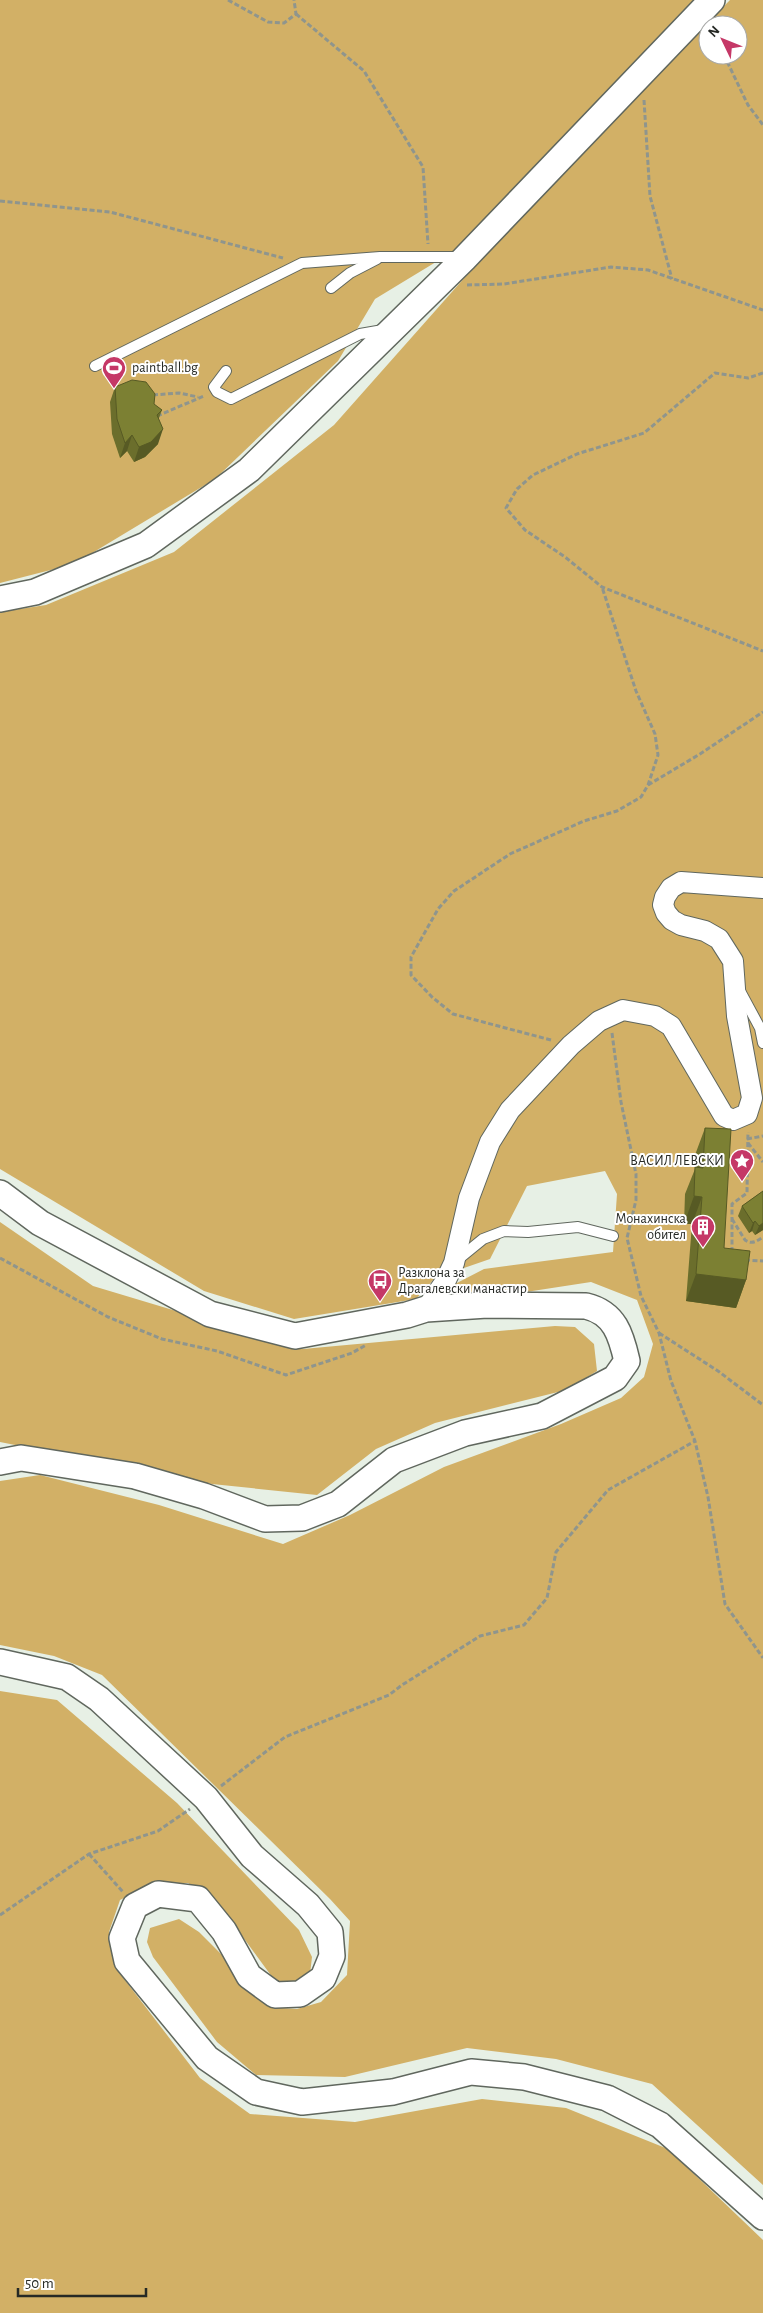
<svg xmlns="http://www.w3.org/2000/svg" width="763" height="2313" font-family="'Alegreya Sans',sans-serif">
	<style>
		.forest { fill: #d2b066; fill-rule: evenodd }
		.lines { fill: none; stroke-linecap: round; stroke-linejoin: round }
		.service-casing { stroke: #60675e; stroke-width: 12 }
		.minor-casing { stroke: #60675e; stroke-width: 22 }
		.tertiary-casing { stroke: #60675e; stroke-width: 28 }
		.path { stroke: #8f958d; stroke-width: 3; stroke-dasharray: 5 2.5; stroke-linecap: butt }
		.service { stroke: #fff; stroke-width: 10 }
		.minor { stroke: #fff; stroke-width: 20 }
		.tertiary { stroke: #fff; stroke-width: 25 }
		.wall { fill: #6b6e2c }
		.shaded-wall { fill: #575a24 }
		.building { fill: #7c8033; stroke: #575a24 }
		.labels { text-anchor: middle; dominant-baseline: central; stroke-width: 4; stroke-linejoin: round; paint-order: stroke }
		.poi-label { font-size: 14px; fill: #262925; stroke: #fff; text-anchor: start }
	</style>
	<rect width="100%" height="100%" fill="#e7f0e5"/>
	<g class="forest">
		<path d="M0,0H696L459,248L375,299L338,361L215,479L74,564L0,583Z"/>
		<path d="M730,0H763V2185L652,2084L556,2059L467,2048L345,2077L256,2075L217,2042L153,1957L147,1942L150,1928L179,1919L199,1932L223,1956L250,1992L269,2007L297,2009L321,2002L347,1975L350,1921L330,1899L102,1675L54,1656L0,1645V1481L40,1475L159,1505L283,1544L350,1515L444,1467L561,1424L621,1398L644,1377L653,1344L637,1300L591,1282L461,1302L455,1284L484,1269L613,1252L617,1194L605,1171L527,1186L490,1259L435,1278L416,1299L294,1319L204,1291L0,1169V612L46,605L174,552L334,425L529,205ZM708,25H738V55H708Z"/>
		<path d="M0,1222L93,1286L303,1349L555,1326L575,1327L594,1344L597,1371L566,1390L435,1423L376,1449L317,1495L212,1484L0,1442Z"/>
		<path d="M0,1691L57,1700L177,1803L299,1930L312,1957L310,1974L297,1985H278L218,1903L188,1883H154L120,1900L109,1932L118,1971L200,2078L250,2114L355,2122L482,2099L566,2108L668,2149L763,2240V2313H0Z"/>
	</g>
	<g class="lines">
		<g class="service-casing">
			<g id="service">
				<path d="M331,288L350,273L377,259"/>
				<path d="M95,366L302,263L380,257H460"/>
				<path d="M226,371L214,387L217,392L231,399L360,334L383,330"/>
				<path d="M740,991L760,1028L763,1043"/>
				<path d="M456,1261L483,1239L504,1231L528,1232L578,1227L613,1236"/>
			</g>
		</g>
		<g class="minor-casing">
			<path id="minor" d="M426,1309L445,1282L454,1263L469,1198L490,1142L510,1110L571,1045L599,1021L623,1010L655,1016L671,1026L724,1116L733,1120L747,1114L752,1098L737,1016L733,961L719,939L705,931L681,925L672,920L666,913L663,905L665,897L671,888L681,882L763,888"/>
		</g>
		<g class="tertiary-casing">
			<g id="tertiary">
				<path d="M0,599L35,592L146,545L249,470L464,259L712,0"/>
				<path d="M0,1193L40,1223L210,1314L295,1336L407,1315L426,1309L487,1305L586,1306C615,1313 621,1335 627,1361L615,1378L542,1416L465,1433L394,1460L338,1504L302,1518L265,1519L204,1496L135,1476L21,1458L0,1462"/>
				<path d="M0,1662L67,1677L99,1699L206,1798L252,1856L308,1905L330,1932L332,1956L323,1978L300,1994L275,1995L249,1976L224,1931L198,1899L158,1894L135,1906L122,1938L127,1961L207,2058L256,2092L302,2102L393,2092L471,2072L524,2077L607,2098L660,2125L763,2217"/>
			</g>
		</g>
		<g class="path">
			<path d="M228,0L268,22L284,23L296,14L294,0"/>
			<path d="M296,14L364,71L423,167L428,244"/>
			<path d="M724,55L748,105L763,125"/>
			<path d="M644,100L650,196L672,279"/>
			<path d="M0,201L110,212L283,258"/>
			<path d="M467,285L504,284L611,267L648,270L763,310"/>
			<path d="M763,373L748,378L715,373L644,433L577,454L533,475L517,489L506,508L525,530L565,557L602,587L763,651"/>
			<path d="M153,395L179,393L198,397"/>
			<path d="M157,416L204,396"/>
			<path d="M648,785L700,754L763,712"/>
			<path d="M612,1033L621,1102L636,1174V1200L627,1238L641,1296L659,1333L671,1381L695,1441L708,1497L725,1604L763,1658"/>
			<path d="M551,1040L453,1014L432,997L411,975V957L438,909L454,891L510,854L584,821L617,811L641,797L648,785L658,755L655,734L636,691L602,587"/>
			<path d="M747,1139L763,1136"/>
			<path d="M748,1143L763,1162"/>
			<path d="M732,1219L745,1240C752,1245 757,1241 763,1237"/>
			<path d="M730,1250H732V1204L747,1193L748,1132"/>
			<path d="M0,1258L108,1317L162,1339L217,1351L286,1375L352,1353L366,1345"/>
			<path d="M745,1260L763,1261"/>
			<path d="M659,1333L718,1371L763,1405"/>
			<path d="M221,1786L285,1737L389,1695L402,1685L480,1636L524,1625L547,1598L556,1552L608,1490L695,1441"/>
			<path d="M89,1854L123,1892"/>
			<path d="M0,1915L89,1854L158,1831L190,1809"/>
		</g>
		<use href="#service" class="service"/>
		<use href="#minor" class="minor"/>
		<use href="#tertiary" class="tertiary"/>
	</g>
	<g class="wall">
		<path d="M115,387L162,410L159,418L158,444L145,457L134,462L127,451L120,458L112,434L110,402Z"/>
		<path d="M705,1128L724,1248L746,1280L736,1308L686,1301L692,1224H684L685,1194L695,1169V1155Z"/>
		<path d="M763,1191V1230L755,1235L752,1231L749,1233L738,1216L742,1206Z"/>
	</g>
	<g class="shaded-wall">
		<path d="M163,429L158,444L145,457L134,462L139,447Z"/>
		<path d="M132,435L127,451L120,458L125,443Z"/>
		<path d="M694,1196L702,1197L692,1224H684Z"/>
		<path d="M755,1221L752,1231L749,1233L753,1223Z"/>
		<path d="M763,1223V1230L755,1235L759,1226Z"/>
		<path d="M696,1274L746,1280L736,1308L686,1301Z"/>
	</g>
	<g class="building">
		<path d="M132,380L146,382L155,394L154,404L162,410L157,415L163,429L151,442L139,447L132,435L125,443L117,419L115,387Z"/>
		<path d="M705,1128L731,1129L724,1248L750,1251L746,1280L696,1274L702,1197L694,1196L695,1167L703,1168Z"/>
		<path d="M763,1191V1223L759,1226L755,1221L753,1223L742,1206Z"/>
	</g>
	<defs>
		<g id="stadium-pin" transform="scale(1.25)"><path d="M0 17L-7.5 6A9.5 9.5 0 1 1 7.5 6Z" fill="#c53867" stroke="#fff"/><path d="M0-5a6.5 5 0 1 0 0 10a6.5 5 0 1 0 0-10ZM-3.5-1.8h7v3.6h-7Z" fill="#fff"/></g>
		<g id="sight-pin" transform="scale(1.25)"><path d="M0 17L-7.5 6A9.5 9.5 0 1 1 7.5 6Z" fill="#c53867" stroke="#fff"/><path d="M0-6L1.8-2.2L6-1.7L2.9 1.2L3.7 5.4L0 3.3L-3.7 5.4L-2.9 1.2L-6-1.7L-1.8-2.2Z" fill="#fff"/></g>
		<g id="building-pin" transform="scale(1.25)"><path d="M0 17L-7.5 6A9.5 9.5 0 1 1 7.5 6Z" fill="#c53867" stroke="#fff"/><path d="M-4-6H4V6H1V3H-1V6H-4ZM-2.5-4.3h1.7v1.8h-1.7ZM.8-4.3h1.7v1.8H.8ZM-2.5-1h1.7V.8h-1.7ZM.8-1h1.7V.8H.8Z" fill="#fff"/></g>
		<g id="bus-pin" transform="scale(1.25)"><path d="M0 17L-7.5 6A9.5 9.5 0 1 1 7.5 6Z" fill="#c53867" stroke="#fff"/><path d="M-5-6H5V4H4V6H2V4H-2V6H-4V4H-5ZM-3.5-4V0h7V-4ZM-3.5 1.2v1.5H-2V1.2ZM2 1.2v1.5H3.5V1.2Z" fill="#fff"/></g>
	</defs>
	<g fill-rule="evenodd">
		<use href="#stadium-pin" x="114" y="368"/>
		<use href="#sight-pin" x="742" y="1161"/>
		<use href="#building-pin" x="703" y="1227"/>
		<use href="#bus-pin" x="380" y="1281"/>
	</g>
	<g class="labels">
		<g class="poi-label">
			<text x="132" y="368">paintball.bg</text>
			<text x="724" y="1161" text-anchor="end">ВАСИЛ ЛЕВСКИ</text>
			<text x="686" y="1219" text-anchor="end">Монахинска<tspan x="686" dy="16">обител</tspan></text>
			<text x="398" y="1273">Разклона за<tspan x="398" dy="16">Драгалевски манастир</tspan></text>
		</g>
	</g>
	<g transform="translate(723 40) rotate(313)"><circle r="24" fill="#ffffff" stroke="#a8a9a8"/>
	<path d="M0-4L9 19L0 12L-9 19Z" fill="#c53867"/>
	<text y="-8" font-size="14" font-weight="bold" text-anchor="middle" fill="#262925">N</text>
	</g>
	<path d="M18 2288v8h128v-8" fill="none" stroke="#262925" stroke-width="2.5"/>
	<text x="25" y="2288" font-size="15" fill="#262925" stroke="#ffffff" stroke-width="4" paint-order="stroke">50 m</text>
</svg>
